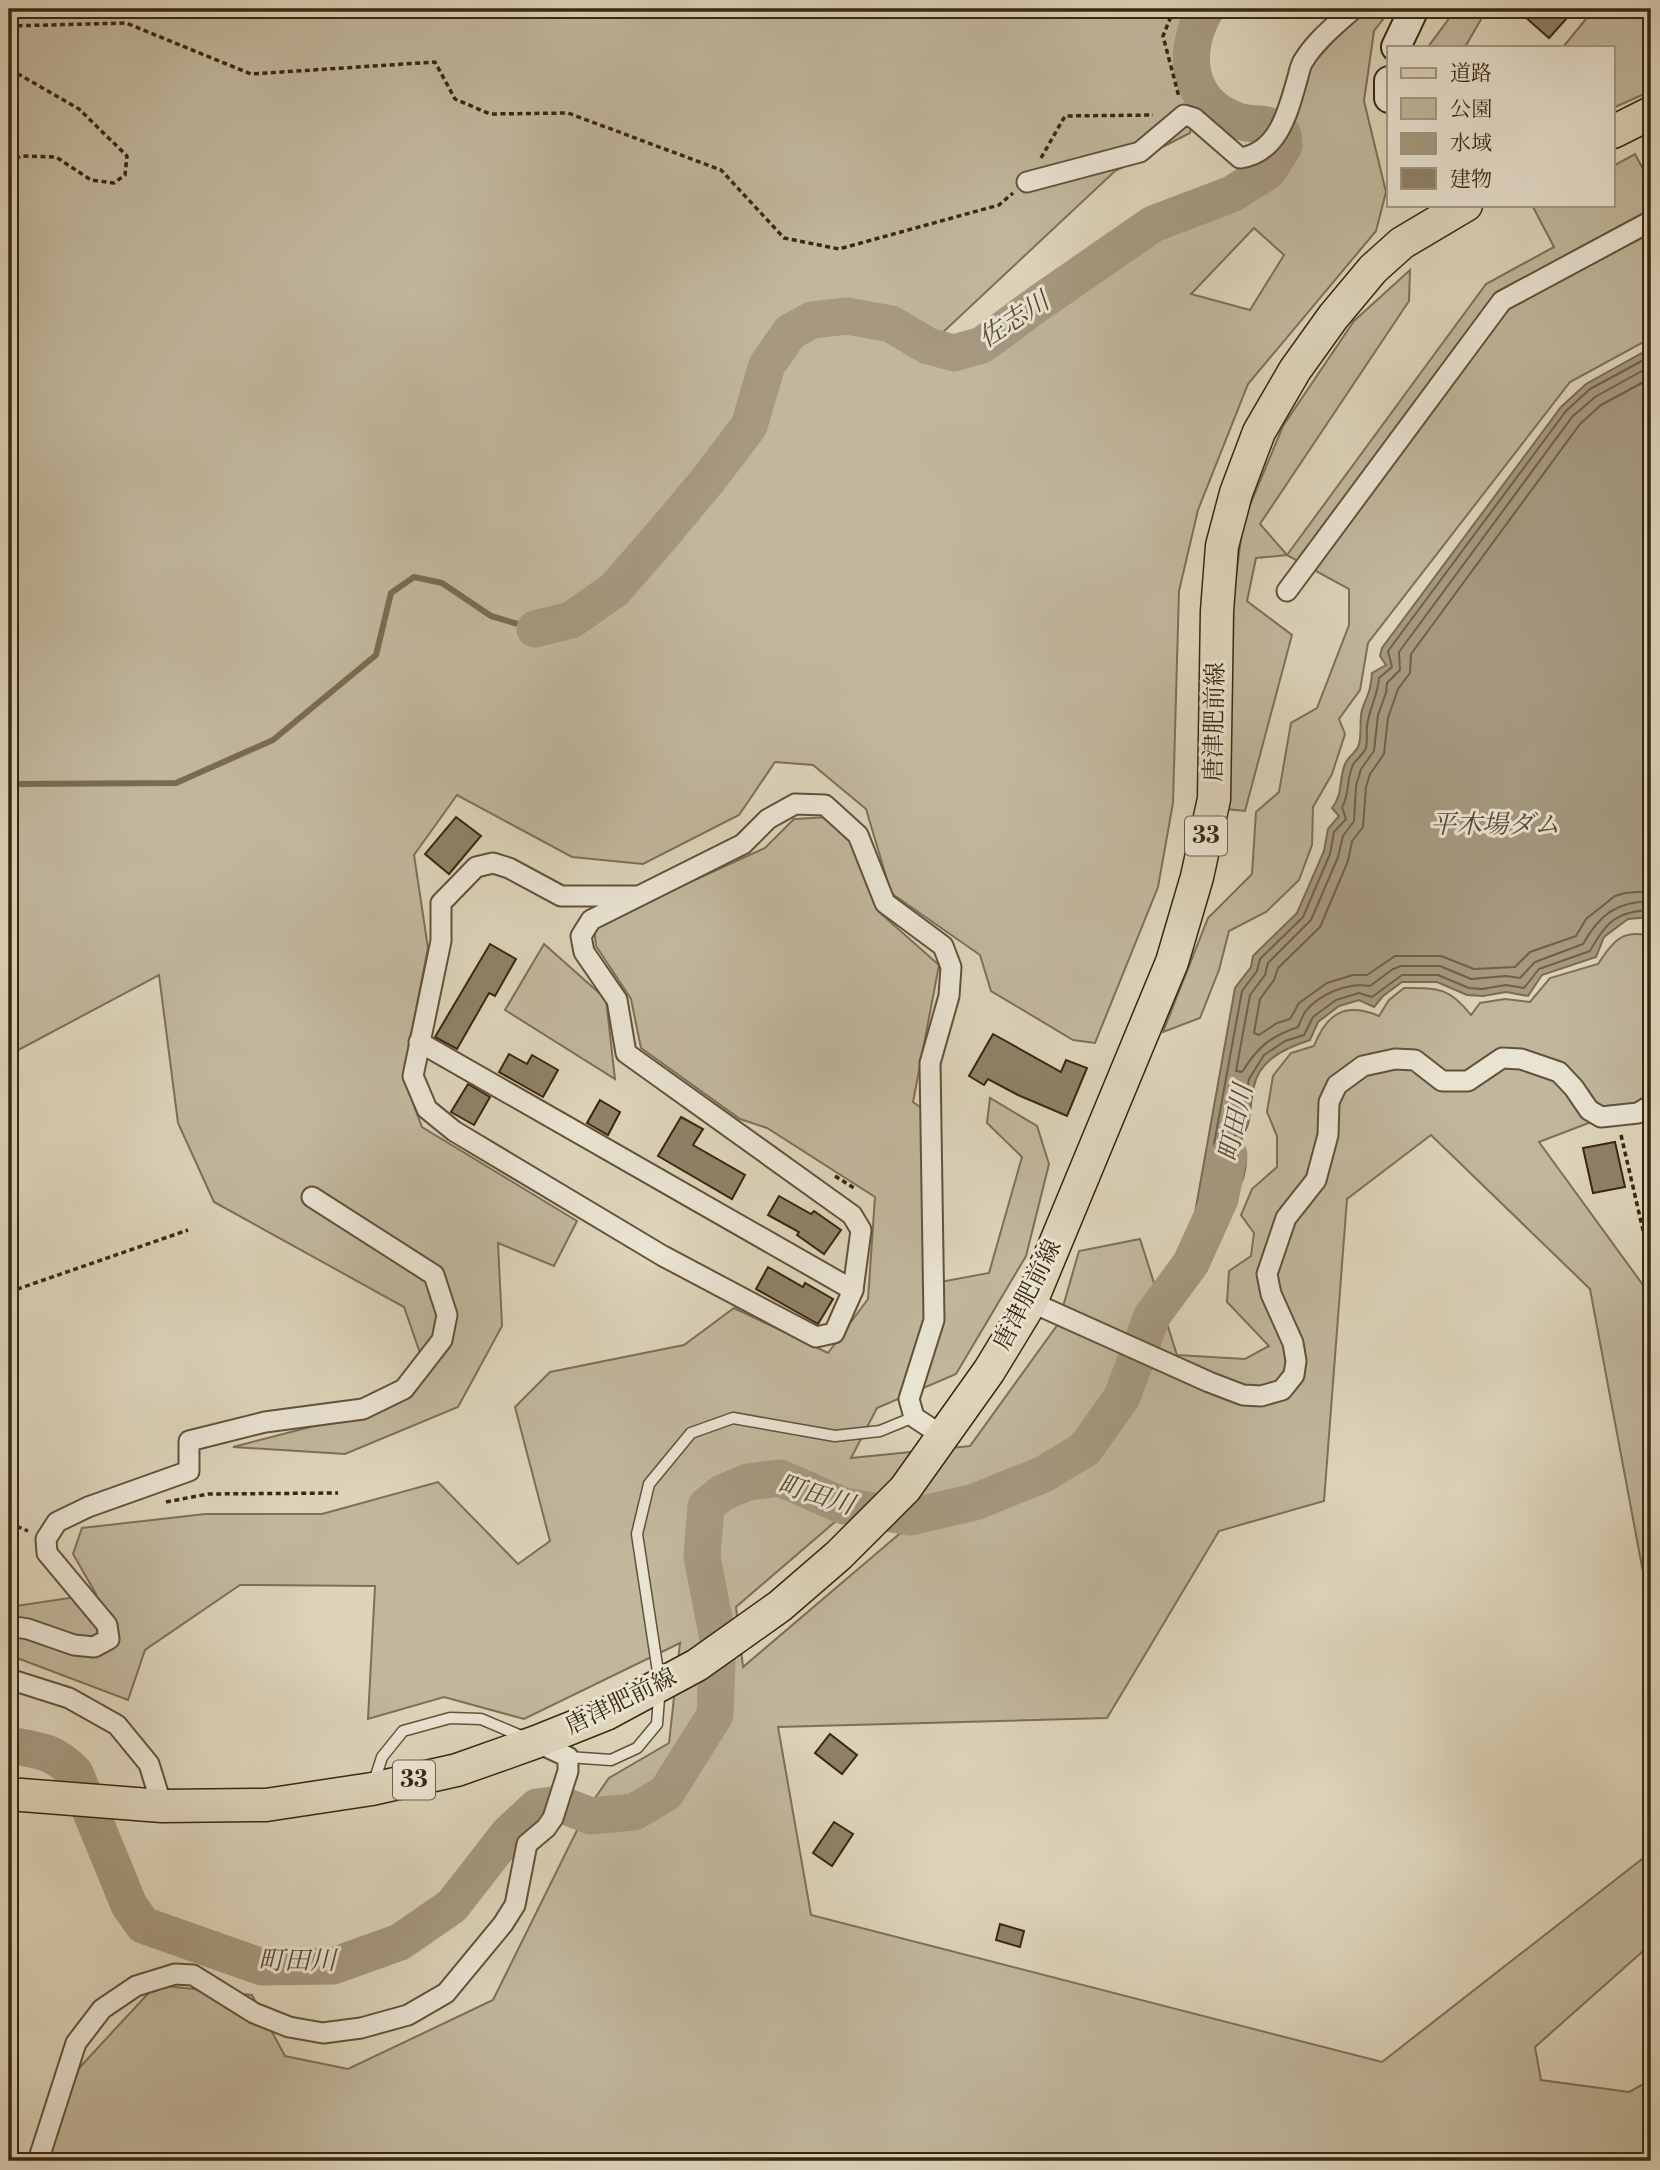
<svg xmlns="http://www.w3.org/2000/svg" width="1660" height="2170" font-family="'Libre Bodoni','Noto Serif JP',serif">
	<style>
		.green { fill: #c1b79d; stroke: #7e6f56; stroke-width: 2; fill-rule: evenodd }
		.water { fill: #a69980; stroke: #7b6b52; stroke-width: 2 }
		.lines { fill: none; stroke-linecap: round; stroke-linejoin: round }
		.shore { stroke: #706047; stroke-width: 2 }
		.stream { stroke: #7b6b52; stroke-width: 6 }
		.river { stroke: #a69980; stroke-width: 37 }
		.building { fill: #8f8167; stroke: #3a270e; stroke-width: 2 }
		.lane-casing { stroke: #635239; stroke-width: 13 }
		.street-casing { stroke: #635239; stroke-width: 23 }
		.secondary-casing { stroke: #3a270e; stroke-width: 32 }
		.primary-casing { stroke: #3a270e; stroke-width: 35 }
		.path { stroke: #3a270e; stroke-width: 3.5; stroke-dasharray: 5 3.5; stroke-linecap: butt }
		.lane { stroke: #e9e3d2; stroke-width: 10 }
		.street { stroke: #e9e3d2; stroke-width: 19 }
		.secondary { stroke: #e9e3d2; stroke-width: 28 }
		.primary { stroke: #ddd4ba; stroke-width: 32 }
		.labels { text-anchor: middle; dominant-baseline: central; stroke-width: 6; stroke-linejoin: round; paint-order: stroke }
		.shield { fill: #e9e3d2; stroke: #6e5f49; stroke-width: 2 }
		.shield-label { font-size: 23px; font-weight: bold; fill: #3a270e }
		.street-label { font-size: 24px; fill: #3a270e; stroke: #e9e3d2 }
		.water-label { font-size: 26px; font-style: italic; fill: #5a4930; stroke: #e9e3d2 }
	</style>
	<rect width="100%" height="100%" fill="#ddd4ba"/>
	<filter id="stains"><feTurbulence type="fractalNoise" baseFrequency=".00286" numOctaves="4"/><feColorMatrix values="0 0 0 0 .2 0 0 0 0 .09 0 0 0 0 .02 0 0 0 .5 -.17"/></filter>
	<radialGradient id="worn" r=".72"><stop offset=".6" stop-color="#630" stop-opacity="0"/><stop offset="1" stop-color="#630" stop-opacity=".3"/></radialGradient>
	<g class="green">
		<path d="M9,9H1195L1181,49L1197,100L1190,133L1115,171L941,334L934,350L955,364L1155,232L1255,193L1287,150L1311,66L1362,9H1391L1374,31L1364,101L1386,192L1376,231L1248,384L1198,510L1179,591L1173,803L1158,887L1095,1043L1073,1040L991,991L980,955L891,893L866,809L813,765L775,762L739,815L643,864L572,857L457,795L414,855L428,948L403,1076L422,1127L577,1221L554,1266L498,1243L502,1326L458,1407L345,1454L233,1447L376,1410L420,1353L404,1307L214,1202L178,1123L159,975L9,1055ZM1254,228L1284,255L1250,310L1191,294Z"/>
		<path d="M1456,9H1487L1465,47H1428Z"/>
		<path d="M1594,9H1651V91L1613,108V47H1563Z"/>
		<path d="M1635,154L1651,184V338L1570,382L1368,643L1360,690L1339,719L1345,734L1332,774L1313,807L1312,845L1299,880L1266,912L1229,931L1219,970L1200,1018L1163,1032L1208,918L1252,874L1256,812L1279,792L1291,723L1317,708L1349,625V589L1287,555L1256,558L1247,601L1292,635L1245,811L1226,809L1233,600L1243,522L1283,426L1354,321L1410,270L1409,301L1260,524L1287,555L1486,284L1554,247L1533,207L1538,205H1613V166Z"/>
		<path d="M831,817L855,846L879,912L939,965L913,1102L927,1112L924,1285L989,1273L1022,1157L987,1123L990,1098L1037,1126L1049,1164L1026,1256L956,1374L877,1408L851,1458L970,1446L1058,1324L1079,1251L1140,1239L1177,1355L1245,1359L1269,1346L1227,1302L1229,1271L1251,1256L1254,1233L1241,1215L1252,1189L1277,1167V1136L1267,1112L1273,1076L1291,1053L1314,1046C1327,1013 1345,1002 1379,1016L1389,1000L1404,988C1438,988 1449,987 1471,1015L1480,1003L1505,999L1530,1002L1550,978L1598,964C1613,941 1622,929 1651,936V1099L1539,1142L1651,1296V1615L1590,1289L1431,1135L1347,1199L1324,1501L1219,1531L1107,1718L778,1727L811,1915L1382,2062L1651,1852V1944L1535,2047L1541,2080L1629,2092L1651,2080V2161H38L80,2067L156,1985L252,1995L285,2056L348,2069L493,2000L588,1808L609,1778L669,1743L680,1643L524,1719L444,1697L368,1719L375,1586L240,1585L145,1650L128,1700L9,1655V1607L96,1594L73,1554L82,1528L205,1514H322L438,1482L518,1564L550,1541L515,1407L550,1372L684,1345L734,1308L828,1353L868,1299L875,1197L767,1128L740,1119L641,1048L631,999L596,946L594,926L765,848L794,819ZM836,1521L911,1524L743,1667L736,1607Z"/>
		<path d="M544,944L606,999L615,1079L505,1010Z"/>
	</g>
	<path class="water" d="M1651,348V917L1628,919L1604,937L1596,957L1542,975L1528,996L1506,992L1483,996L1467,995L1437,982H1402L1383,996L1374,1007L1359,1000L1339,1006L1318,1022L1310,1040C1286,1048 1260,1059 1254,1086C1251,1098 1251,1111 1248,1124C1246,1131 1241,1136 1241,1144C1242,1150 1246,1154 1246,1159C1246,1179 1238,1193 1224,1206L1205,1196L1195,1213L1235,988L1251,967L1253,956L1297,913L1324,851L1328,829L1339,816L1332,808C1344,793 1338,778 1346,762C1350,755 1358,751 1359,744C1362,733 1359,722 1362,710C1367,695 1371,691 1372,673L1386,665L1380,656L1382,648L1561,407L1586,384Z"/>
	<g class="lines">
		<g class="shore">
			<path d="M1651,356L1590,389L1566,411L1388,651L1392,667L1379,678C1378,695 1369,709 1367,726C1366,733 1368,741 1366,748C1363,755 1356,759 1353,765C1346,779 1350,795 1342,807L1346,819L1334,832L1330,854L1303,917L1260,959L1257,971L1242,991L1206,1188L1223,1197L1237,1178L1239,1159L1234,1148L1235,1136L1241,1124L1249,1079L1264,1055L1285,1041L1304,1035L1313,1017L1336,1000L1359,993L1372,997L1402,975H1438L1469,988L1482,989L1506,985L1524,988L1539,969L1590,951C1606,922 1617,911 1651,910"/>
			<path d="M1651,366L1595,397L1572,417L1399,652L1400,670L1387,683L1386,693L1378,715L1374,751L1361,769L1356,786L1354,821L1343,836L1338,857L1311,920L1268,963L1265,975L1250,995L1236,1071L1242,1072C1258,1047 1269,1037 1298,1027C1300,1023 1302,1017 1305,1012C1319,994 1348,982 1370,986L1393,969L1401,966H1440L1471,979L1506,976L1520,978L1535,962L1583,944C1600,914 1616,902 1651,901"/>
			<path d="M1651,378L1601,405L1580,424L1411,654L1410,673L1398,689L1388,718L1384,754L1370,774L1366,787L1363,827L1352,841L1348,861L1320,927L1278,968L1274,980L1260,999L1254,1033L1259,1035L1277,1023L1290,1019L1299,1003L1327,983L1353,975H1367L1395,956H1441L1474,969L1515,967L1530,952L1576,936L1586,919L1615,896L1625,893L1651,891"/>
			<path d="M1222,1152L1226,1153C1232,1163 1229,1179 1220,1186L1215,1181Z"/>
		</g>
		<path class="stream" d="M9,790L16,784L176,783L273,740L376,655L391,593L414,577L442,583L491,616L535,629"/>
		<g class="river">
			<path d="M535,629L571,620L614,590L662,535L708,480L749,426L767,365L790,332L812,320L847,316L891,324L928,346L954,353L982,345L1036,305L1153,224L1232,194L1268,171L1284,146L1283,135C1262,117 1259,128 1238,121C1186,104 1181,51 1206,9"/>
			<path d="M9,1745C38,1750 54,1751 75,1773L129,1905L143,1925L262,1967L333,1966L400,1942L452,1906L508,1834L537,1807L560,1804L591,1816L634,1812L666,1793L715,1715L718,1639L702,1557L706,1506L722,1493L748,1482L780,1478L844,1506L910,1517L975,1502L1044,1474L1085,1449L1122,1397L1152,1316L1191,1263L1220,1199L1229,1155"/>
		</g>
	</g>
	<g class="building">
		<path d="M1516,9H1575L1549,38Z"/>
		<path d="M456,817L481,836L449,874L425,854Z"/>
		<path d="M490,944L516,959L495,996L489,993L457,1049L435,1037Z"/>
		<path d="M993,1034L1061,1072L1066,1060L1087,1068L1067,1116L1018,1095L988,1079L984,1085L969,1076Z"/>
		<path d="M509,1054L527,1064L532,1055L558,1070L543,1097L499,1072Z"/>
		<path d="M468,1084L490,1097L474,1125L451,1112Z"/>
		<path d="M600,1100L620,1112L608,1135L587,1123Z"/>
		<path d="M681,1117L703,1129L693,1145L745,1175L732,1199L658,1156Z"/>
		<path d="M1615,1142L1625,1187L1593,1193L1583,1148Z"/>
		<path d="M779,1196L811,1214L814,1211L841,1230L824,1254L797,1235L799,1232L768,1215Z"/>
		<path d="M768,1267L803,1287L805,1283L833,1299L818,1324L756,1289Z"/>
		<path d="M830,1734L857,1755L842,1774L815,1753Z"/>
		<path d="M834,1822L853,1834L832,1866L813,1853Z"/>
		<path d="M1000,1924L1024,1931L1020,1947L996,1940Z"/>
	</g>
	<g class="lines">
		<g class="lane-casing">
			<g id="lane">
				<path d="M568,1757L611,1760L637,1748L657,1724L660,1685L637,1534L649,1484L691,1433L733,1418L835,1436L880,1431L914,1417"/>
				<path d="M374,1782L382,1757L403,1731L450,1718L481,1719L526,1738"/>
			</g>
		</g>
		<g class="street-casing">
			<g id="street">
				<path d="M1027,182L1140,152L1184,115L1194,118L1240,158C1278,153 1288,112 1297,80C1299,74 1300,65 1304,60C1316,40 1337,24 1353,9"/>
				<path d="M1287,591L1502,301L1651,221"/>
				<path d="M637,896H561L509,868L493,863L476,867L441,903V941L413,1076L427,1109L454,1131L663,1256L816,1337L834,1333L853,1290L861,1230L852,1215L626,1053L617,1000L584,952L581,936L591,920L743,844L768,819L795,804L825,805L858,835L885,903L943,946L951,967L949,996L930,1063L934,1320L909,1399L914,1417L944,1437"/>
				<path d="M419,1042L853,1290"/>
				<path d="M1031,1302L1209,1382L1243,1395L1261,1396L1282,1390L1294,1375L1296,1361L1293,1343L1271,1294L1267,1274L1286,1218L1316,1180L1328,1135L1329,1102L1337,1085L1363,1066L1395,1059L1415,1060L1442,1081H1468L1502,1058L1521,1059L1559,1072L1574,1088L1589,1110L1601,1117L1638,1113L1651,1105"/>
				<path d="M9,1626L28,1629L74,1645L94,1647L109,1639L107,1625L47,1553L46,1539L57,1522L88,1507L189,1471V1441L265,1422L363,1409L404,1389L442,1340L447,1315L434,1275L312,1197"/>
				<path d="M9,1679L69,1698L117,1725L149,1764L162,1806"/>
				<path d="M38,2161L76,2043L102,2009L136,1986L175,1974L193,1975L254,2013L289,2027L323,2033L361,2028L408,2015L446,1993L503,1924L515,1905L527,1844L546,1828L553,1818L568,1771V1757L536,1742"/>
			</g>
		</g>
		<g class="secondary-casing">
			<g id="secondary">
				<path d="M1396,47L1414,9"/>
				<path d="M1389,81V98"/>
			</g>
		</g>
		<g class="primary-casing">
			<g id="primary">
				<path d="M1613,132L1651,113"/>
				<path d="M9,1794L162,1806L266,1805L372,1789L457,1770L536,1742L606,1714L697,1665L780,1606L839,1555L905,1489L989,1371L1031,1302L1172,962L1197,877L1214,799L1217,611L1222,546L1236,493L1259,432L1295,370L1333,317L1373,269L1402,243L1466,205"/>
			</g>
		</g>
		<g class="path">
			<path d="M1174,9L1163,36L1179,97"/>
			<path d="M9,26L126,23L251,74L435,62L455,99L490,114L568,113L721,170L784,238L839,249L999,205L1013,193"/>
			<path d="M9,72L20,75L79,109L127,156L125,175L114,183L91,180L56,157L22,156L9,161"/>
			<path d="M1041,158L1065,116L1153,115"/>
			<path d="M1621,1135L1645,1239L1651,1249"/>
			<path d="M835,1176L854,1188"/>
			<path d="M9,1292L188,1230"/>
			<path d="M166,1502L208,1494L338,1493"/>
			<path d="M9,1523L28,1531"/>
		</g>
		<use href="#lane" class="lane"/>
		<use href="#street" class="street"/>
		<use href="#secondary" class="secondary"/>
		<use href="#primary" class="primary"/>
	</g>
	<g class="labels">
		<g class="shield">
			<rect x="1185" y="816.5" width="42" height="39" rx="5"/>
			<rect x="393" y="1760.5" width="42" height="39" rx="5"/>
		</g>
		<g class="shield-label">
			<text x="1206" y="836">33</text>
			<text x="414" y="1780">33</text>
		</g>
		<g class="street-label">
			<text transform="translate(1215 722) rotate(-89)">唐津肥前線</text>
			<text transform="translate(1028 1295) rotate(-63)">唐津肥前線</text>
			<text transform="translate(621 1702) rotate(-26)">唐津肥前線</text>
		</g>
		<g class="water-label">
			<text transform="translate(1014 320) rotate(-33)">佐志川</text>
			<text x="1495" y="825">平木場ダム</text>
			<text transform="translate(1236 1123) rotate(-78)">町田川</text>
			<text transform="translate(816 1495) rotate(17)">町田川</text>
			<text x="297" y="1961">町田川</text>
		</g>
	</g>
	<rect width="1660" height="2170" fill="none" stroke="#ddd4ba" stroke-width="35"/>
	<rect x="10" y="10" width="1639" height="2149" fill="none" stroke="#3a270e" stroke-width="3.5"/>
	<rect x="18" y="18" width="1625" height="2135" fill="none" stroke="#3a270e" stroke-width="2"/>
	<rect x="1387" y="46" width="228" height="161" fill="#e9e3d2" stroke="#a39884" stroke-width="2"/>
	<rect x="1401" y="68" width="35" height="10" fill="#ddd4ba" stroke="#a39884" stroke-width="2"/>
	<text x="1450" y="80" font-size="21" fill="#3a270e">道路</text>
	<rect x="1401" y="98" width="35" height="21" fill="#c1b79d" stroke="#a39884" stroke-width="2"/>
	<text x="1450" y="116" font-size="21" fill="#3a270e">公園</text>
	<rect x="1401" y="133" width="35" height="21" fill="#a69980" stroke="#a39884" stroke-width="2"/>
	<text x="1450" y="150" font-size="21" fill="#3a270e">水域</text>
	<rect x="1401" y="168" width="35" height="21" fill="#8f8167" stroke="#a39884" stroke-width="2"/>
	<text x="1450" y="186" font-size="21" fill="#3a270e">建物</text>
	<rect width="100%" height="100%" filter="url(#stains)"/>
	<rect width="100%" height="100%" fill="url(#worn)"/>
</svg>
